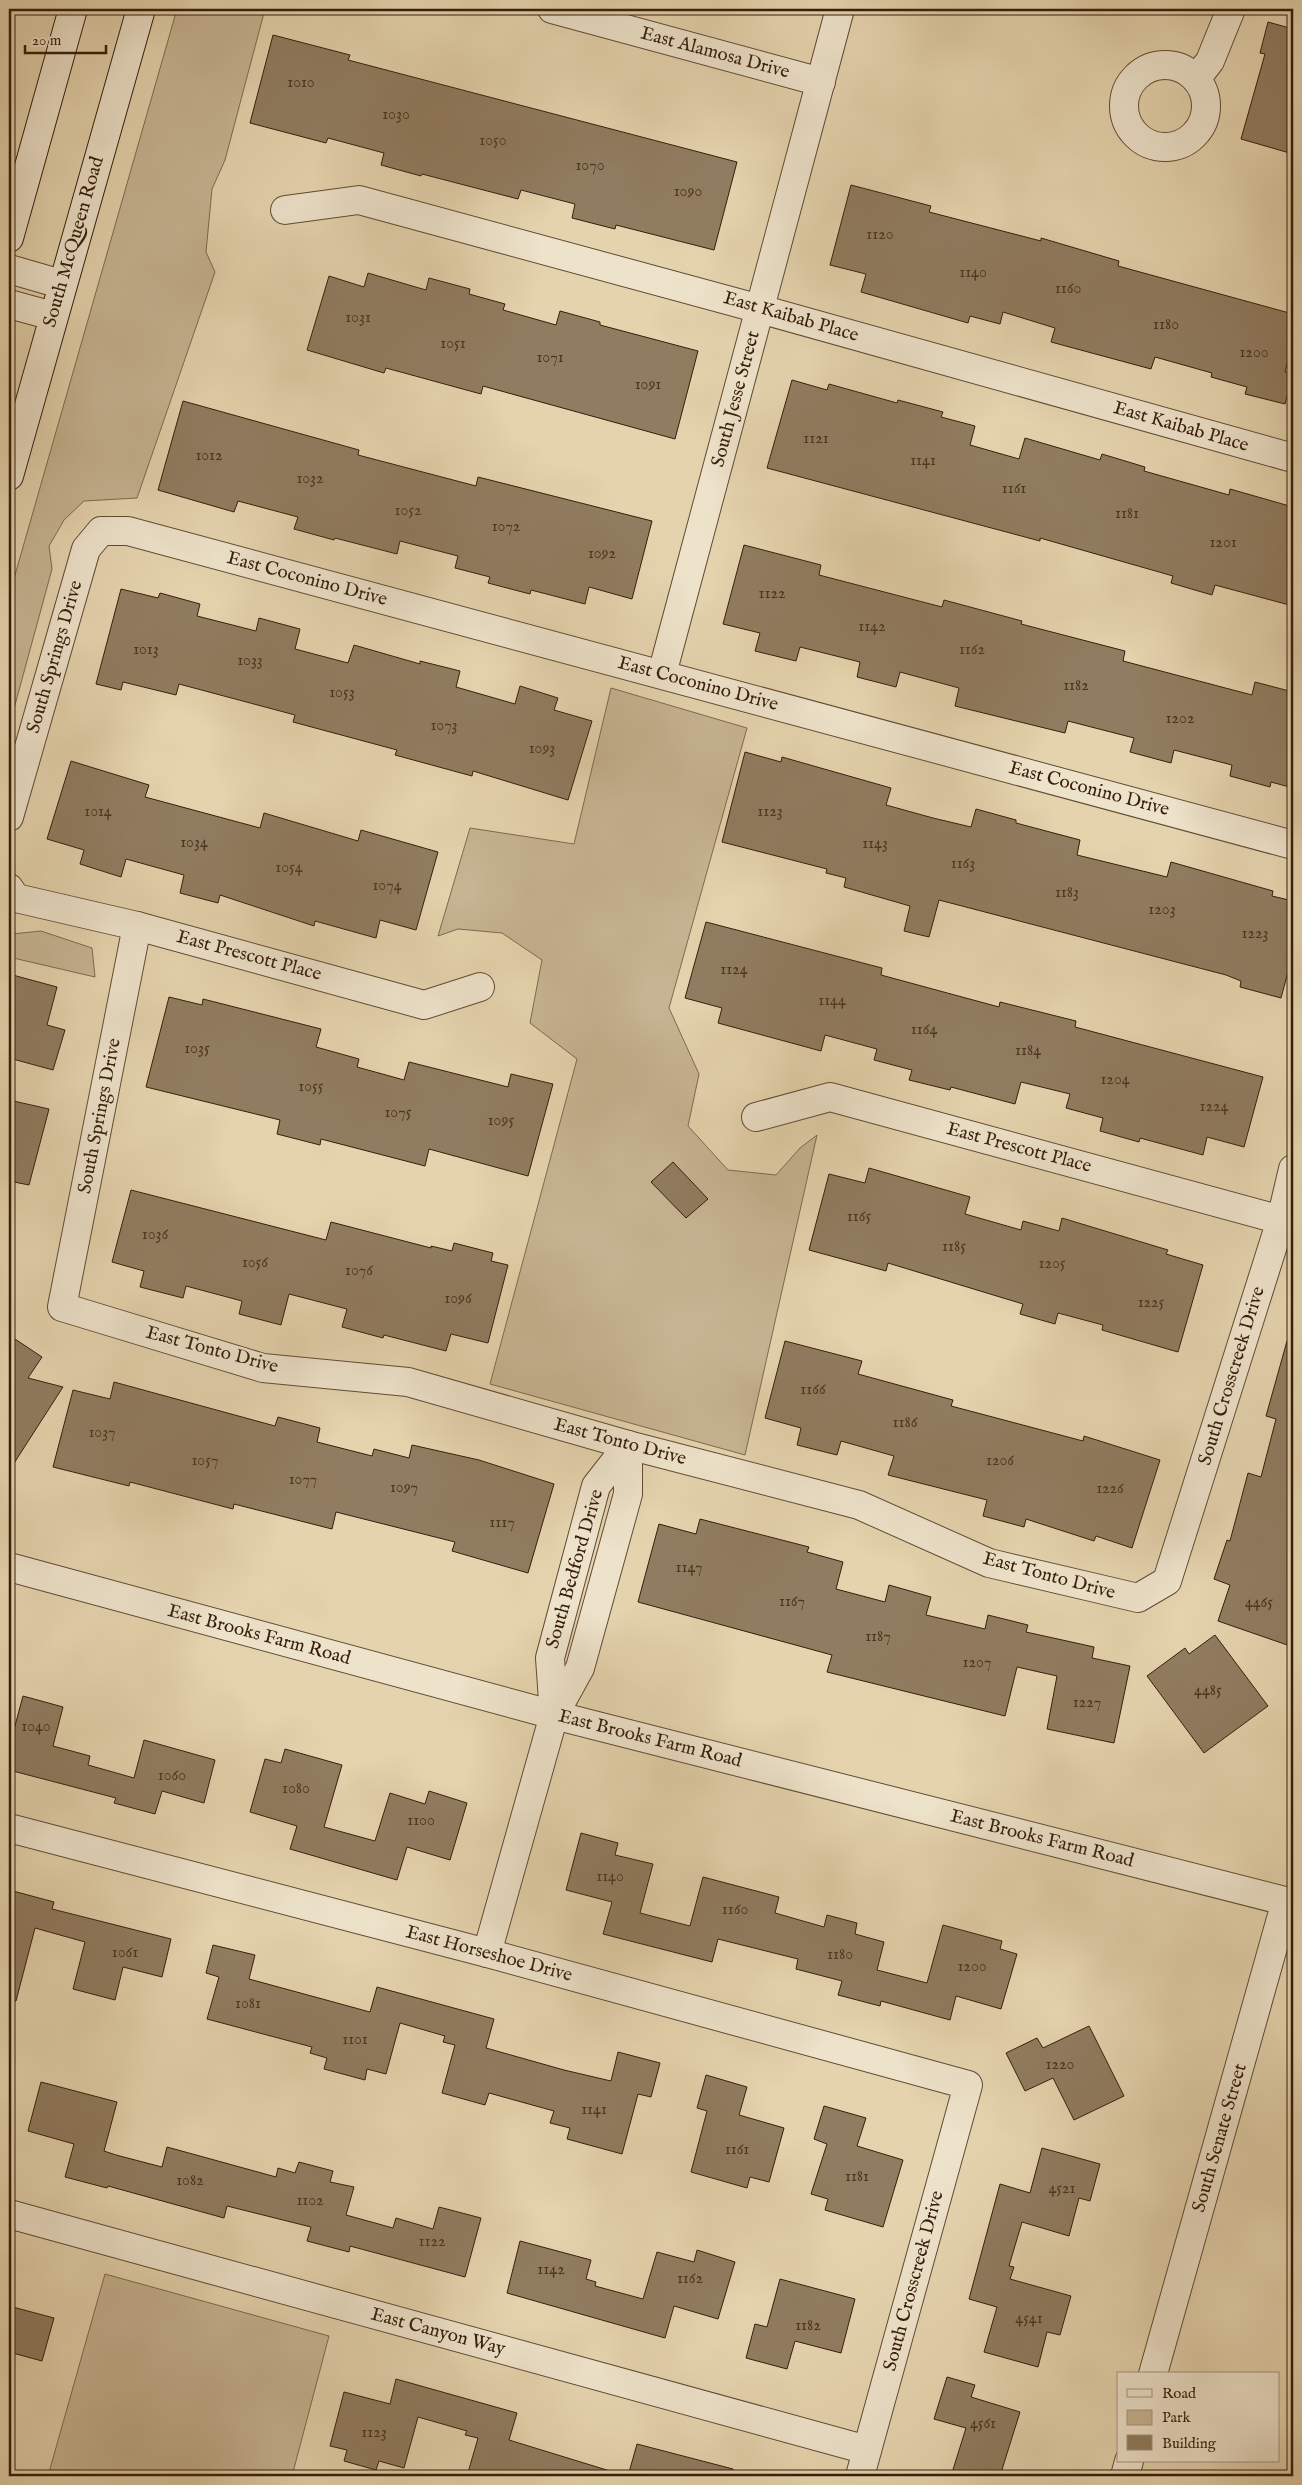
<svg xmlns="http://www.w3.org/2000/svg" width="1302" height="2485" font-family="'IM FELL English',serif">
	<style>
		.green { fill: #c6b492; stroke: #7e694f }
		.building { fill: #907c60; stroke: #361e0c }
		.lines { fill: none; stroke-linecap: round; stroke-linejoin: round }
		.minor-casing { stroke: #624b34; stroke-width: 30 }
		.secondary-casing { stroke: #361e0c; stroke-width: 30 }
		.minor { stroke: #ede2ca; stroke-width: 28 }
		.secondary { stroke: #ede2ca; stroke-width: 28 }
		.labels { text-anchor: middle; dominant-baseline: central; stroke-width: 4; stroke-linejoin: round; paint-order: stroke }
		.number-label { font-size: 16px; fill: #4c3621 }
		.street-label { font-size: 19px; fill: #361e0c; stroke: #ede2ca }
	</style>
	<rect width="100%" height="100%" fill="#e4d3ad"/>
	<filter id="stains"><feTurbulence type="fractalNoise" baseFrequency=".004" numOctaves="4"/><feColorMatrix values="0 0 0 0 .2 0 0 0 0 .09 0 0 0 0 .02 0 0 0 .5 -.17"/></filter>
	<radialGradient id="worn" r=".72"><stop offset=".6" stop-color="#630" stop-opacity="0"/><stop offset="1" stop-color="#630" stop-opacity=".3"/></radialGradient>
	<g class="green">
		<path d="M179,9H265L225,160L212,189L206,252L215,272L137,498L84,501L64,520L49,546L52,569L9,727V596L175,16Z"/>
		<path d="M611,688L747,728L669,1008L699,1074L688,1126L728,1170L776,1175L800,1148L817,1135L745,1455L490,1384L577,1059L530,1023L542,960L502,933L458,929L438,936L470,828L574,844Z"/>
		<path d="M41,931L92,948L95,977L9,957V932L12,934Z"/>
		<path d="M105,2274L329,2336L292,2476H48Z"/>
	</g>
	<g class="building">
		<path d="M1268,22L1293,29V154L1241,139L1265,54L1260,53Z"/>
		<path d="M273,35L350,55L348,60L737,162L714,250L616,225L615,229L572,218L575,204L521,190L518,199L422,174L421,176L381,165L384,153L328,138L326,143L250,123Z"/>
		<path d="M851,185L931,206L929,212L1041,241V238L1119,261L1118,266L1293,314V340L1285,372L1293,374L1285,404L1245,394L1247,387L1211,377L1212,373L1155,357L1151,369L1051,342L1055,328L1003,312L1000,324L970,316L968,323L861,292L866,274L830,265Z"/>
		<path d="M368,273L426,290L429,278L470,289L469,294L505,304L503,310L556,325L560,311L600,322V325L698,351L675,439L483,386L481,394L386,368L384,373L307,350L329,276L364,287Z"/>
		<path d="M792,380L827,390L829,384L897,403L898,400L943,412L941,417L975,426L970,445L1019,459L1025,438L1100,460L1102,454L1145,467L1144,471L1229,495L1230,489L1293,507V606L1215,585L1212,595L1171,583L1173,576L1040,538V541L767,468Z"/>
		<path d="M183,401L359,450L358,455L476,486L478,477L652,521L632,599L589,587L585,604L531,590L530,594L488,583L490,577L455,568L458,556L400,541L397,554L335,538L334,540L294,529L298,517L238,501L234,512L158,490Z"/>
		<path d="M744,545L821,565L819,575L942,607L944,600L1022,621L1021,624L1125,651L1123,661L1252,695L1255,682L1293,692V788L1271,782L1270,787L1230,776L1232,765L1174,750L1171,763L1130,752L1134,738L1068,721L1065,733L955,706L959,688L900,672L896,687L857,677L860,662L800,647L796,661L755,651L760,633L723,624Z"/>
		<path d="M121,589L158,598L160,593L200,604L197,616L256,631L259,618L300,629L295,649L348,663L354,645L420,664V661L460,671L456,687L515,704L520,686L558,698L554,710L592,721L568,800L473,771L472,776L395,755L397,750L293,722L295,715L179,684L176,695L123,682L121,690L96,684Z"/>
		<path d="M745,752L781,762L782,757L891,788L886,805L933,818L971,827L976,809L1016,820V823L1080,840L1077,855L1167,877L1171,862L1273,891L1272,896L1293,901V953L1281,998L1240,987L1241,981L1226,975L939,900L929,937L904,931L910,906L844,887L846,878L826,873L827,869L722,842Z"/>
		<path d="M71,761L149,785L145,797L260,828L264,813L358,841L361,830L438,852L416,930L380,920L376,938L315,921L314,926L220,895L218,903L180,893L184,875L126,859L121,877L80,864L84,850L47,839Z"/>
		<path d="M706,922L882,968L881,975L999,1007L1000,1002L1076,1021L1075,1027L1263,1077L1244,1147L1207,1137L1203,1155L1140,1138L1139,1142L1100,1131L1103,1118L1066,1108L1070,1094L1021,1082L1015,1104L951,1087L950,1090L909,1080L912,1070L874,1060L877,1049L825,1035L821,1051L718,1023L722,1008L685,998Z"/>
		<path d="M9,974L57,987L47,1025L65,1030L53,1070L9,1058Z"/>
		<path d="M169,997L202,1005L203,999L321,1029L316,1047L359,1059L357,1067L404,1080L409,1062L508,1087L511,1074L553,1084L528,1176L429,1149L425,1166L321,1139L320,1145L277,1134L280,1120L146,1087Z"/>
		<path d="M9,1100L49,1109L29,1185L9,1181Z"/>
		<path d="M673,1162L708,1199L686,1218L651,1182Z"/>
		<path d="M869,1168L970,1197L965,1214L1021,1230L1023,1221L1059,1231L1062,1218L1168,1250L1166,1254L1203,1265L1178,1352L1102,1330L1103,1325L1058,1313L1055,1324L1020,1314L1023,1304L888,1263L886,1271L809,1250L829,1174L865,1183Z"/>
		<path d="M131,1190L326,1240L331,1222L431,1248V1246L452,1251L454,1243L493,1253L491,1261L508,1265L488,1343L451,1334L446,1351L384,1335L383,1338L342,1327L347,1309L289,1294L281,1325L239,1314L242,1301L186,1286L183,1298L140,1287L144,1271L112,1262Z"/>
		<path d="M9,1335L42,1357L28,1378L63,1387L9,1471Z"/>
		<path d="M785,1341L862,1361L858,1374L953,1400L951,1406L1083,1441L1084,1436L1160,1460L1132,1548L1096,1536L1094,1541L1026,1519L1024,1527L983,1516L987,1500L888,1475L894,1456L841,1441L837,1455L797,1445L801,1428L765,1418Z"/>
		<path d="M1287,1341L1293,1342V1647L1218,1621L1230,1585L1214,1579L1227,1540L1230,1541L1248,1473L1261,1477L1276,1419L1266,1416Z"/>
		<path d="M114,1382L275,1426L278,1417L320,1428L317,1442L372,1456L374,1449L409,1458L412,1445L479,1460L554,1484L528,1573L452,1551L455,1542L336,1512L332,1529L234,1504L233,1509L130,1482L129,1486L53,1467L73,1390L110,1399Z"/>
		<path d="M700,1519L809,1547L807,1552L843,1562L836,1589L885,1602L889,1585L931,1597L926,1615L985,1629L988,1615L1028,1625L1026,1632L1094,1647L1092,1658L1130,1666L1114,1743L1047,1729L1057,1676L1017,1667L1005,1716L827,1672L832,1655L638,1602L659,1524L696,1534Z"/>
		<path d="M1215,1635L1268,1706L1204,1753L1147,1676L1185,1648L1189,1654Z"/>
		<path d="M23,1696L63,1707L53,1746L90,1756L88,1765L134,1778L144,1740L215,1760L204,1803L162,1791L155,1814L114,1803L116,1798L9,1770V1748Z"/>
		<path d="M285,1749L342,1765L324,1827L375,1841L390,1793L425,1804L429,1791L467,1803L450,1860L407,1847L397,1880L290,1849L297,1826L250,1812L265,1759L281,1763Z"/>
		<path d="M581,1833L618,1843L615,1855L653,1864L640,1913L690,1926L703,1877L779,1897L775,1913L824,1927L827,1915L857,1923L855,1934L884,1942L877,1970L927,1983L943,1925L1002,1941L1000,1949L1017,1954L1001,2009L956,1996L950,2020L881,2001L880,2006L838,1995L842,1981L796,1969L798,1959L718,1939L712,1962L603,1934L612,1902L566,1890Z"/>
		<path d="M13,1891L54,1902L52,1909L171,1939L162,1977L123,1967L115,2000L73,1989L85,1942L35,1928L16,2001L9,2000V1907Z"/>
		<path d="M213,1945L255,1955L249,1979L370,2012L377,1987L494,2019L486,2048L564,2070L611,2081L618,2052L660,2063L651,2097L638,2094L622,2154L567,2139L570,2128L550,2123L554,2111L489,2093L485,2105L442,2093L455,2045L443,2042L445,2036L400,2023L386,2074L367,2069L365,2080L324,2069L327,2058L310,2053L312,2047L207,2019L219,1977L206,1973Z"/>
		<path d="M1089,2026L1124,2096L1074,2120L1053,2078L1025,2091L1006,2053L1037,2038L1043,2048Z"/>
		<path d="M706,2075L747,2087L739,2115L784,2128L769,2182L750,2177L747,2188L691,2172L707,2111L697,2108Z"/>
		<path d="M41,2082L117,2102L104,2151L116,2155L162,2167L167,2147L276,2177L278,2168L295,2173L299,2162L333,2171L330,2182L354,2187L346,2215L393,2228L396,2218L433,2229L439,2207L481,2218L465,2277L350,2246L349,2252L307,2241L311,2227L227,2206L224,2218L108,2186L107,2188L65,2177L74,2144L28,2131Z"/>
		<path d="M824,2106L866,2118L857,2146L903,2160L883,2227L825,2210L828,2199L811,2194L827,2144L814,2139Z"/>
		<path d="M1042,2148L1100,2164L1090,2201L1079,2198L1069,2236L1022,2222L1009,2266L1014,2267L1010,2279L1071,2296L1060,2335L1047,2332L1038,2367L984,2352L997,2307L969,2299L1000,2184L1030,2193Z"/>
		<path d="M520,2241L591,2260L586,2279L596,2282L595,2286L643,2299L657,2252L694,2262L697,2250L735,2262L718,2319L674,2306L665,2338L507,2293Z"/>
		<path d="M780,2279L855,2299L841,2353L795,2341L787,2369L746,2358L755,2324L767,2327Z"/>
		<path d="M9,2306L54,2318L42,2361L9,2352Z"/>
		<path d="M947,2377L975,2385L971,2397L1020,2412L1000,2476H951L966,2428L934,2419Z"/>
		<path d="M396,2379L517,2413L509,2440L610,2471L609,2476H467L478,2438L465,2435L467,2431L418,2417L404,2468L379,2461L376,2470L344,2461L347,2450L330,2446L344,2392L390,2404Z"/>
		<path d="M637,2444L733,2469L732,2476H628Z"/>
	</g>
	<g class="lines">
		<g class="minor-casing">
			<g id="minor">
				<path d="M552,9L821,82"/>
				<circle cx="1165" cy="106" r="41"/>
				<path d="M1196,79L1210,61L1231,9"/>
				<path d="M285,210L359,200L760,309L1293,458"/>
				<path d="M9,269L61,284"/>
				<path d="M9,304L53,316"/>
				<path d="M662,674L840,9"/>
				<path d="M9,817L86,549L101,531H128L1293,845"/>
				<path d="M9,888L16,898L137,926L424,1005L480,987"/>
				<path d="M137,926L62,1307L263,1368L408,1382L628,1445L859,1505L989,1563L1138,1598L1167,1581L1281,1220L1293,1169"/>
				<path d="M756,1117L830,1097L1281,1220"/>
				<path d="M9,1567L554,1715L1293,1903"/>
				<path d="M554,1715L550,1658L596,1486L628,1445"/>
				<path d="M9,1828L487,1953L968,2085L860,2476"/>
				<path d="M487,1953L554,1715L580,1668L628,1494V1445"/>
				<path d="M9,2214L867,2450"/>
				<path d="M1153,2374L1286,1901"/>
				<path d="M1125,2476L1129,2461"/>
			</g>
		</g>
		<g class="secondary-casing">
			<g id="secondary">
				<path d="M9,238L73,9"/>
				<path d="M9,476L141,9"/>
			</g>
		</g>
		<use href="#minor" class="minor"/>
		<use href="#secondary" class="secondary"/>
	</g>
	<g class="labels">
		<g class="number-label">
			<text x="301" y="83">1010</text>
			<text x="396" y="115">1030</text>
			<text x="493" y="141">1050</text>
			<text x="590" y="166">1070</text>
			<text x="688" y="192">1090</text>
			<text x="880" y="235">1120</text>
			<text x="973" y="273">1140</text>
			<text x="1068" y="289">1160</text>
			<text x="358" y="318">1031</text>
			<text x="1166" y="325">1180</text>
			<text x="453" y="344">1051</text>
			<text x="1254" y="353">1200</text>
			<text x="550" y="358">1071</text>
			<text x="648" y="385">1091</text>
			<text x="816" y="439">1121</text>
			<text x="209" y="456">1012</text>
			<text x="923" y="461">1141</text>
			<text x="310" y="479">1032</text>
			<text x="1014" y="489">1161</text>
			<text x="408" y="511">1052</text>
			<text x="1127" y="514">1181</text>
			<text x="506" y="527">1072</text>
			<text x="1223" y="543">1201</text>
			<text x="602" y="554">1092</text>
			<text x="772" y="594">1122</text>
			<text x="872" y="627">1142</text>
			<text x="146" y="650">1013</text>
			<text x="972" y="650">1162</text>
			<text x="250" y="661">1033</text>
			<text x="1076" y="686">1182</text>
			<text x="342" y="693">1053</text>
			<text x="1180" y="719">1202</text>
			<text x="444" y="726">1073</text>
			<text x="542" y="749">1093</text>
			<text x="98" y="812">1014</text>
			<text x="770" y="812">1123</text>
			<text x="194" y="843">1034</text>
			<text x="875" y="844">1143</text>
			<text x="963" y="864">1163</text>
			<text x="289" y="868">1054</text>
			<text x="387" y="886">1074</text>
			<text x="1067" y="893">1183</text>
			<text x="1162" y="910">1203</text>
			<text x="1255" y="934">1223</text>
			<text x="734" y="970">1124</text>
			<text x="832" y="1001">1144</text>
			<text x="924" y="1030">1164</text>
			<text x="197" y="1049">1035</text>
			<text x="1028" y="1051">1184</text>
			<text x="1115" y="1080">1204</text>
			<text x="311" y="1087">1055</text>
			<text x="1214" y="1107">1224</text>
			<text x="398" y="1113">1075</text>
			<text x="501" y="1121">1095</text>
			<text x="859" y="1217">1165</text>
			<text x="155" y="1235">1036</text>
			<text x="954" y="1247">1185</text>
			<text x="255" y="1263">1056</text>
			<text x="1052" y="1264">1205</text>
			<text x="359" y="1271">1076</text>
			<text x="458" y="1299">1096</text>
			<text x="1151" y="1303">1225</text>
			<text x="813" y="1390">1166</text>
			<text x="905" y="1423">1186</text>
			<text x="102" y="1433">1037</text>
			<text x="205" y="1461">1057</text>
			<text x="1000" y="1461">1206</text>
			<text x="303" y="1480">1077</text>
			<text x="404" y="1488">1097</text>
			<text x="1110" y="1489">1226</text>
			<text x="502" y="1523">1117</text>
			<text x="689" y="1568">1147</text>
			<text x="792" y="1602">1167</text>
			<text x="1259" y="1603">4465</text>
			<text x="878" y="1637">1187</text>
			<text x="977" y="1663">1207</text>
			<text x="1208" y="1691">4485</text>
			<text x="1087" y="1703">1227</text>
			<text x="36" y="1727">1040</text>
			<text x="172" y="1776">1060</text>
			<text x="296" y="1789">1080</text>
			<text x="421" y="1821">1100</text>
			<text x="610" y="1877">1140</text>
			<text x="735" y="1910">1160</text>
			<text x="125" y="1953">1061</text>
			<text x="840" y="1955">1180</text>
			<text x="972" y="1967">1200</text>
			<text x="248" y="2004">1081</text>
			<text x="355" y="2040">1101</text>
			<text x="1060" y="2065">1220</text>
			<text x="594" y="2110">1141</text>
			<text x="737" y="2150">1161</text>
			<text x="857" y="2177">1181</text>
			<text x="190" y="2181">1082</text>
			<text x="1062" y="2189">4521</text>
			<text x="310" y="2201">1102</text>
			<text x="432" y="2242">1122</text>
			<text x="551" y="2270">1142</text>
			<text x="690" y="2279">1162</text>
			<text x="1029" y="2319">4541</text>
			<text x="808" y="2326">1182</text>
			<text x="983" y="2424">4561</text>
			<text x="374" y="2433">1123</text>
		</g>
		<g class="street-label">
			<text transform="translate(715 53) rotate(15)">East Alamosa Drive</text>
			<text transform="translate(74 242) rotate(-74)">South McQueen Road</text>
			<text transform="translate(791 317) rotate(16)">East Kaibab Place</text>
			<text transform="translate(736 399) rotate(-75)">South Jesse Street</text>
			<text transform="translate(1181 427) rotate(16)">East Kaibab Place</text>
			<text transform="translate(307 579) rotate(15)">East Coconino Drive</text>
			<text transform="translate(55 657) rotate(-74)">South Springs Drive</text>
			<text transform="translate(698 684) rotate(15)">East Coconino Drive</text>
			<text transform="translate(1089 789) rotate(15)">East Coconino Drive</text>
			<text transform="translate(249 956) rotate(15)">East Prescott Place</text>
			<text transform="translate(100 1116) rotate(-79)">South Springs Drive</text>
			<text transform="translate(1019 1148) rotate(15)">East Prescott Place</text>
			<text transform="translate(212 1350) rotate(15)">East Tonto Drive</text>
			<text transform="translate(1232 1376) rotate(-73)">South Crosscreek Drive</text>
			<text transform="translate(620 1442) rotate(15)">East Tonto Drive</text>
			<text transform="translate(575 1569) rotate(-74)">South Bedford Drive</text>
			<text transform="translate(1049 1576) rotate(15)">East Tonto Drive</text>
			<text transform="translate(259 1635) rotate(15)">East Brooks Farm Road</text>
			<text transform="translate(650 1739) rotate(14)">East Brooks Farm Road</text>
			<text transform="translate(1042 1839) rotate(14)">East Brooks Farm Road</text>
			<text transform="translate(489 1954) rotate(15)">East Horseshoe Drive</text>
			<text transform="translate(1220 2138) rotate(-74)">South Senate Street</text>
			<text transform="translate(914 2281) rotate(-75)">South Crosscreek Drive</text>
			<text transform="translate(438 2332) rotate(15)">East Canyon Way</text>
		</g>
	</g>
	<rect width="1302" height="2485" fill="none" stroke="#e4d3ad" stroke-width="30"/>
	<rect x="10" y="10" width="1282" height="2465" fill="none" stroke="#361e0c" stroke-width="2.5"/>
	<rect x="15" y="15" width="1272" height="2455" fill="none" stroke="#361e0c"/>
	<rect x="1117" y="2372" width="162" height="90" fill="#ede2ca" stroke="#a4947e"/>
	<rect x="1127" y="2389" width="25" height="8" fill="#ede2ca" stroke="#a4947e"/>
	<text x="1162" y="2398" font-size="15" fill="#361e0c">Road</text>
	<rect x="1127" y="2410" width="25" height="15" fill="#c6b492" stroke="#a4947e"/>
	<text x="1162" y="2422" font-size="15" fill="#361e0c">Park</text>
	<rect x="1127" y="2435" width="25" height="15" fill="#907c60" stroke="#a4947e"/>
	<text x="1162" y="2448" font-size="15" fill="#361e0c">Building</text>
	<path d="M25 45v8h81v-8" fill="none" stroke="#361e0c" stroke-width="2.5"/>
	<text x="32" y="45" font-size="15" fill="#361e0c" stroke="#ede2ca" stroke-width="4" paint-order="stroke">20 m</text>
	<rect width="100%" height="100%" filter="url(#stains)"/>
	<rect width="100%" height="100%" fill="url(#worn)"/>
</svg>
